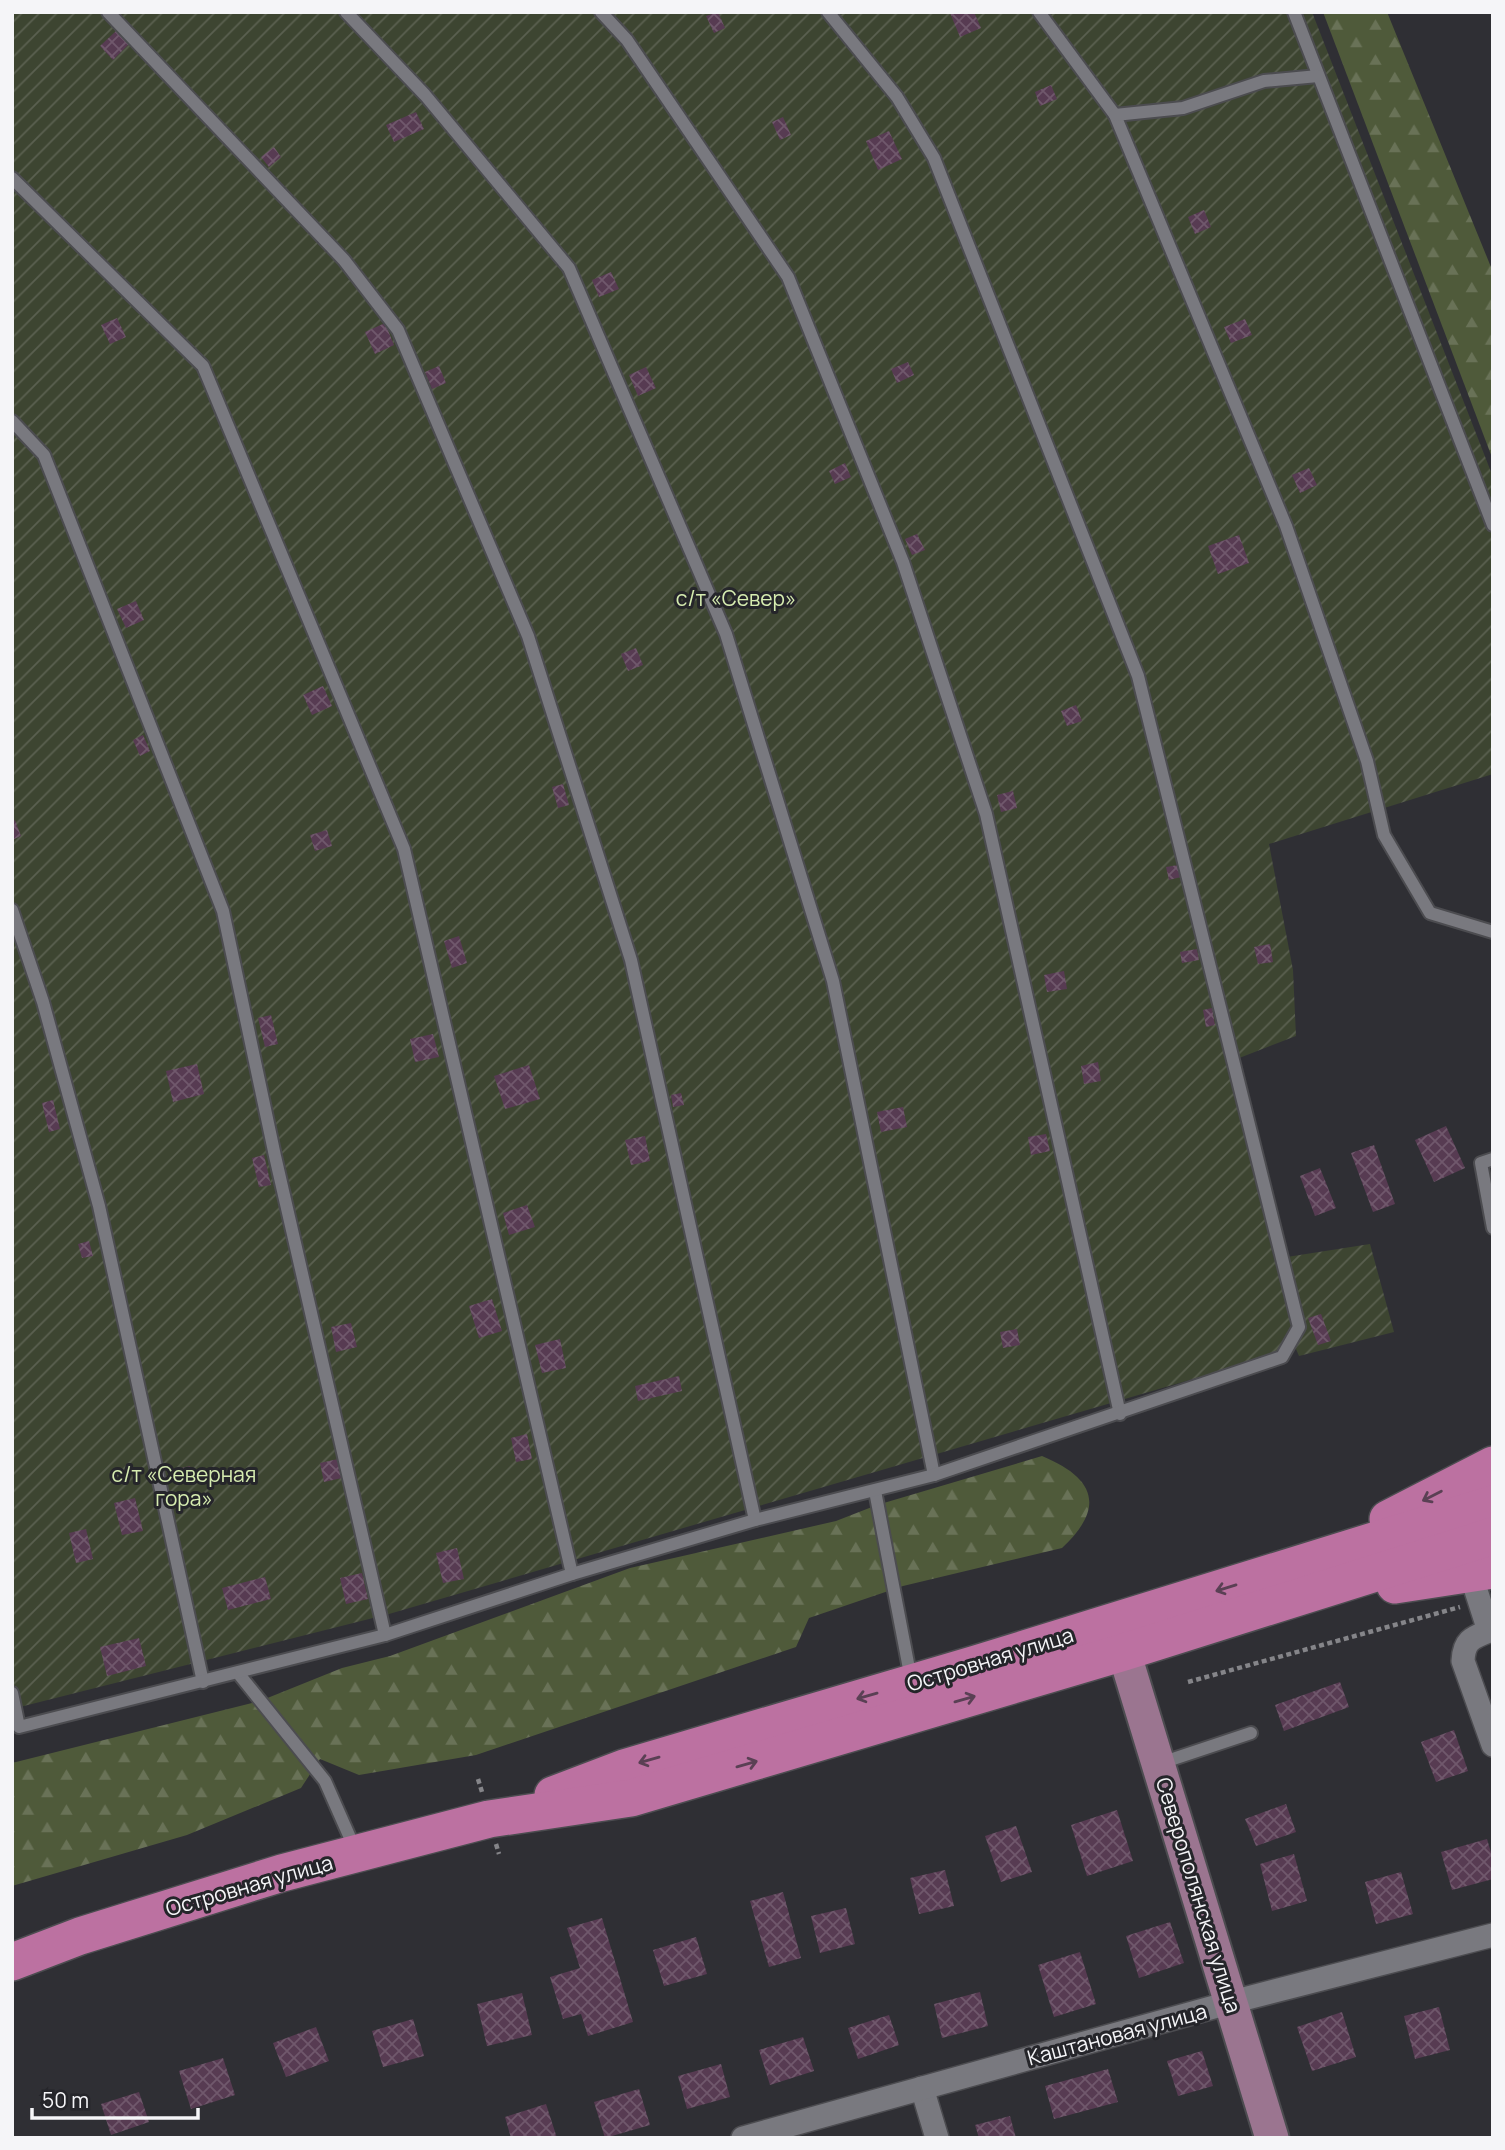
<svg xmlns="http://www.w3.org/2000/svg" width="1505" height="2150" font-family="Manrope,sans-serif">
	<style>
		.forest { fill: url(#forest-firs) }
		.garden { fill: url(#garden-furrows) }
		.building { fill: url(#building-cross-hatch) }
		.lines { fill: none; stroke-linecap: round; stroke-linejoin: round }
		.lane-casing { stroke: #4c4c50; stroke-width: 16 }
		.street-casing { stroke: #4c4c50; stroke-width: 26 }
		.secondary-casing { stroke: #4c4c50; stroke-width: 37 }
		.primary-casing { stroke: #4c4c50; stroke-width: 40 }
		.path { stroke: #858589; stroke-width: 4.5; stroke-dasharray: 5 3.5; stroke-linecap: butt }
		.lane { stroke: #79797f; stroke-width: 12 }
		.street { stroke: #79797f; stroke-width: 23 }
		.secondary { stroke: #9b7590; stroke-width: 33 }
		.primary { stroke: #bc71a1; stroke-width: 37 }
		.oneway { stroke: #5a4054 }
		.labels { text-anchor: middle; dominant-baseline: central; stroke-width: 6; stroke-linejoin: round; paint-order: stroke }
		.park-label { font-size: 21px; fill: #d6ecb0; stroke: #25252a }
		.street-label { font-size: 21px; fill: #f5f5f8; stroke: #25252a }
	</style>
	<defs>
		<pattern id="forest-firs" width="22" height="20" patternUnits="userSpaceOnUse" patternTransform="scale(1.75)"><rect width="22" height="20" fill="#4f5a3a"/><path d="M5 1l3.5 6h-7zM16 11l3.5 6h-7z" fill="#697257"/></pattern>
		<pattern id="garden-furrows" width="10" height="10" patternUnits="userSpaceOnUse" patternTransform="scale(1.75)"><rect width="10" height="10" fill="#3d4531"/><path d="M-1 1l2-2M0 10L10 0M9 11l2-2" fill="none" stroke="#5a6050"/></pattern>
		<pattern id="building-cross-hatch" width="8" height="8" patternUnits="userSpaceOnUse" patternTransform="scale(1.75)"><rect width="8" height="8" fill="#573b52"/><path d="M0 0l8 8M0 8l8-8" fill="none" stroke="#70586c"/></pattern>
	</defs>
	<rect width="100%" height="100%" fill="#2f2f34"/>
	<g class="forest">
		<path d="M1323,12H1387L1493,272V460Z"/>
		<path d="M1042,1456C1095,1478 1106,1507 1062,1548L903,1586L809,1618L796,1647L476,1755L359,1775L320,1759L301,1788L187,1835L12,1886V1763L260,1701L342,1668L390,1656L630,1568L836,1521L877,1505Z"/>
	</g>
	<path class="garden" d="M12,12H1312L1493,477V774L1269,844L1293,970L1296,1036L1229,1062L1274,1259L1370,1244L1394,1332L1299,1356L1296,1349L389,1614L12,1709Z"/>
	<g class="building">
		<path d="M718,12L725,28L714,33L706,16Z"/>
		<path d="M974,12L981,28L960,37L950,13Z"/>
		<path d="M116,31L129,44L113,60L100,46Z"/>
		<path d="M1051,85L1057,99L1040,106L1035,92Z"/>
		<path d="M416,112L424,129L394,142L386,125Z"/>
		<path d="M783,117L791,135L780,140L772,122Z"/>
		<path d="M889,131L902,159L878,170L866,141Z"/>
		<path d="M274,147L281,157L269,167L261,157Z"/>
		<path d="M1204,210L1211,227L1195,234L1188,217Z"/>
		<path d="M611,272L619,289L599,297L592,280Z"/>
		<path d="M117,318L126,337L110,344L101,325Z"/>
		<path d="M1245,319L1252,335L1231,343L1224,327Z"/>
		<path d="M385,323L394,345L375,354L365,332Z"/>
		<path d="M908,362L914,375L897,383L891,369Z"/>
		<path d="M439,366L446,383L432,389L425,372Z"/>
		<path d="M646,367L656,388L638,396L629,375Z"/>
		<path d="M845,463L851,477L835,484L829,471Z"/>
		<path d="M1309,468L1317,485L1300,493L1292,475Z"/>
		<path d="M917,534L925,550L912,555L905,539Z"/>
		<path d="M1239,535L1249,563L1218,574L1208,546Z"/>
		<path d="M136,601L144,620L126,628L117,609Z"/>
		<path d="M636,648L643,665L628,671L621,654Z"/>
		<path d="M323,686L332,706L312,715L303,695Z"/>
		<path d="M1076,705L1082,721L1067,726L1061,711Z"/>
		<path d="M143,735L150,751L140,756L133,740Z"/>
		<path d="M563,784L569,805L558,808L552,787Z"/>
		<path d="M1013,791L1017,808L1001,812L997,795Z"/>
		<path d="M15,820L21,836L12,840V822Z"/>
		<path d="M327,830L332,846L315,851L310,835Z"/>
		<path d="M1178,865L1181,877L1169,880L1166,867Z"/>
		<path d="M459,936L467,963L452,968L444,941Z"/>
		<path d="M1270,944L1273,962L1258,964L1254,947Z"/>
		<path d="M1197,949L1199,960L1182,963L1180,952Z"/>
		<path d="M1064,971L1067,989L1047,992L1044,975Z"/>
		<path d="M1212,1008L1215,1025L1206,1027L1203,1010Z"/>
		<path d="M271,1015L278,1044L265,1047L258,1018Z"/>
		<path d="M433,1034L439,1057L415,1062L410,1039Z"/>
		<path d="M1098,1062L1101,1081L1084,1084L1081,1066Z"/>
		<path d="M197,1064L204,1094L173,1102L166,1071Z"/>
		<path d="M529,1065L540,1099L505,1109L494,1076Z"/>
		<path d="M681,1093L684,1105L673,1107L671,1095Z"/>
		<path d="M53,1100L60,1129L49,1132L42,1103Z"/>
		<path d="M903,1107L907,1127L881,1132L877,1112Z"/>
		<path d="M1446,1126L1465,1168L1434,1182L1415,1140Z"/>
		<path d="M1046,1134L1050,1151L1031,1155L1028,1137Z"/>
		<path d="M645,1136L650,1161L631,1165L625,1140Z"/>
		<path d="M1374,1145L1395,1204L1373,1212L1351,1153Z"/>
		<path d="M264,1155L271,1185L259,1187L252,1158Z"/>
		<path d="M1320,1168L1336,1208L1315,1216L1300,1176Z"/>
		<path d="M527,1205L535,1227L509,1235L503,1213Z"/>
		<path d="M89,1241L93,1256L82,1258L78,1244Z"/>
		<path d="M492,1299L502,1331L479,1338L469,1306Z"/>
		<path d="M1321,1314L1331,1341L1318,1345L1308,1318Z"/>
		<path d="M351,1323L357,1347L336,1352L331,1327Z"/>
		<path d="M1017,1329L1020,1345L1003,1348L1000,1332Z"/>
		<path d="M560,1339L566,1368L542,1373L535,1345Z"/>
		<path d="M679,1376L682,1391L638,1401L635,1386Z"/>
		<path d="M527,1434L532,1459L516,1462L511,1438Z"/>
		<path d="M338,1459L342,1478L324,1482L320,1463Z"/>
		<path d="M190,1466L193,1479L176,1483L173,1470Z"/>
		<path d="M135,1498L143,1531L122,1535L114,1503Z"/>
		<path d="M86,1529L93,1559L76,1563L69,1533Z"/>
		<path d="M457,1548L464,1579L443,1583L436,1553Z"/>
		<path d="M362,1573L368,1599L346,1604L340,1578Z"/>
		<path d="M265,1577L271,1599L228,1610L222,1588Z"/>
		<path d="M139,1638L146,1666L107,1676L100,1647Z"/>
		<path d="M1340,1682L1349,1707L1284,1731L1275,1705Z"/>
		<path d="M1454,1730L1468,1771L1436,1782L1421,1742Z"/>
		<path d="M1286,1804L1296,1832L1256,1846L1245,1819Z"/>
		<path d="M1117,1810L1133,1861L1087,1876L1071,1825Z"/>
		<path d="M1016,1826L1032,1872L1001,1882L985,1836Z"/>
		<path d="M1487,1839L1493,1859V1879L1452,1890L1441,1852Z"/>
		<path d="M1294,1854L1307,1901L1272,1911L1260,1864Z"/>
		<path d="M945,1870L954,1906L919,1914L910,1878Z"/>
		<path d="M1401,1872L1413,1914L1376,1924L1365,1882Z"/>
		<path d="M783,1892L801,1958L769,1967L750,1901Z"/>
		<path d="M846,1908L855,1944L820,1953L811,1916Z"/>
		<path d="M602,1918L633,2022L588,2036L581,2014L563,2019L550,1977L580,1968L567,1928Z"/>
		<path d="M1170,1922L1184,1963L1139,1978L1126,1936Z"/>
		<path d="M696,1937L707,1974L664,1986L653,1950Z"/>
		<path d="M1080,1952L1096,2004L1054,2017L1038,1965Z"/>
		<path d="M980,1992L988,2026L942,2038L934,2004Z"/>
		<path d="M522,1993L532,2035L487,2046L477,2004Z"/>
		<path d="M1439,2007L1450,2050L1415,2059L1404,2016Z"/>
		<path d="M1342,2012L1356,2057L1312,2071L1297,2027Z"/>
		<path d="M889,2015L899,2045L858,2059L848,2028Z"/>
		<path d="M413,2019L424,2056L383,2067L372,2031Z"/>
		<path d="M316,2027L329,2061L286,2077L273,2043Z"/>
		<path d="M803,2037L814,2071L770,2085L759,2050Z"/>
		<path d="M1202,2051L1213,2086L1178,2096L1167,2061Z"/>
		<path d="M223,2058L235,2095L191,2109L179,2071Z"/>
		<path d="M721,2064L730,2097L687,2109L678,2076Z"/>
		<path d="M1108,2069L1118,2102L1054,2119L1045,2086Z"/>
		<path d="M639,2089L650,2125L605,2138L594,2102Z"/>
		<path d="M139,2092L149,2122L111,2135L101,2104Z"/>
		<path d="M546,2104L557,2138H511L505,2117Z"/>
		<path d="M1010,2116L1016,2138H979L975,2125Z"/>
	</g>
	<g class="lines">
		<g class="lane-casing">
			<g id="lane">
				<path d="M108,12L344,260L398,330L528,636L631,960L755,1520"/>
				<path d="M346,12L425,95L569,268L726,634L833,981L934,1475"/>
				<path d="M601,12L627,40L788,277L903,562L986,814L1120,1414"/>
				<path d="M1039,12L1115,115L1286,526L1367,761L1384,835L1430,913L1493,932"/>
				<path d="M1294,12L1493,525"/>
				<path d="M1115,115L1183,108L1264,81L1318,76"/>
				<path d="M12,178L203,366L404,849L572,1574"/>
				<path d="M12,421L44,455L223,911L275,1156L385,1635"/>
				<path d="M12,910L43,1002L99,1206L203,1682"/>
				<path d="M1493,1159L1481,1163L1493,1228"/>
				<path d="M875,1491L911,1679"/>
				<path d="M238,1673L325,1781L355,1849"/>
				<path d="M12,1693L19,1727L385,1635L572,1574L755,1520L934,1475L1282,1357L1299,1327L1138,676L934,158L897,97L828,12"/>
				<path d="M1158,1764L1251,1733"/>
			</g>
		</g>
		<g class="street-casing">
			<g id="street">
				<path d="M1471,1575L1489,1631C1471,1638 1464,1641 1463,1661L1493,1745"/>
				<path d="M922,2088L937,2138"/>
				<path d="M743,2138L1232,2002L1493,1935"/>
			</g>
		</g>
		<g class="secondary-casing">
			<path id="secondary" d="M1124,1652L1272,2138"/>
		</g>
		<g class="primary-casing">
			<g id="primary">
				<path d="M1388,1519L1493,1465"/>
				<path d="M1395,1585L1493,1570"/>
				<path d="M553,1795L624,1768L976,1664L1493,1504"/>
				<path d="M12,1962L80,1936L282,1873L489,1819L631,1798L1124,1652L1493,1536"/>
			</g>
		</g>
		<g class="path">
			<path d="M1188,1682L1460,1607"/>
			<path d="M478,1779L482,1792"/>
			<path d="M496,1844L499,1854"/>
		</g>
		<use href="#lane" class="lane"/>
		<use href="#street" class="street"/>
		<use href="#secondary" class="secondary"/>
		<use href="#primary" class="primary"/>
	</g>
	<defs><path id="oneway-shaft" d="M-6 0H5M1.5-3L5.5 0L1.5 3" fill="none" stroke-width="1.6" stroke-linecap="round" stroke-linejoin="round" transform="scale(1.75)"/></defs>
	<g class="oneway">
		<use href="#oneway-shaft" transform="translate(1432 1496) rotate(153)"/>
		<use href="#oneway-shaft" transform="translate(1226 1588) rotate(163)"/>
		<use href="#oneway-shaft" transform="translate(867 1696) rotate(164)"/>
		<use href="#oneway-shaft" transform="translate(965 1699) rotate(-16)"/>
		<use href="#oneway-shaft" transform="translate(649 1760) rotate(164)"/>
		<use href="#oneway-shaft" transform="translate(747 1764) rotate(-16)"/>
	</g>
	<g class="labels">
		<g class="park-label">
			<text x="736" y="598">с/т «Север»</text>
			<text x="184" y="1474">с/т «Северная<tspan x="184" dy="24">гора»</tspan></text>
		</g>
		<g class="street-label">
			<text transform="translate(990 1659) rotate(-17)">Островная улица</text>
			<text transform="translate(249 1885) rotate(-16)">Островная улица</text>
			<text transform="translate(1199 1895) rotate(73)">Северополянская улица</text>
			<text transform="translate(1117 2034) rotate(-15)">Каштановая улица</text>
		</g>
	</g>
	<rect width="1505" height="2150" fill="none" stroke="#f5f5f8" stroke-width="28"/>
	<path d="M32 2108v10h166v-10" fill="none" stroke="#f5f5f8" stroke-width="3.5"/>
	<text x="42" y="2108" font-size="21" fill="#f5f5f8" stroke="#25252a" stroke-width="5" paint-order="stroke">50 m</text>
</svg>
